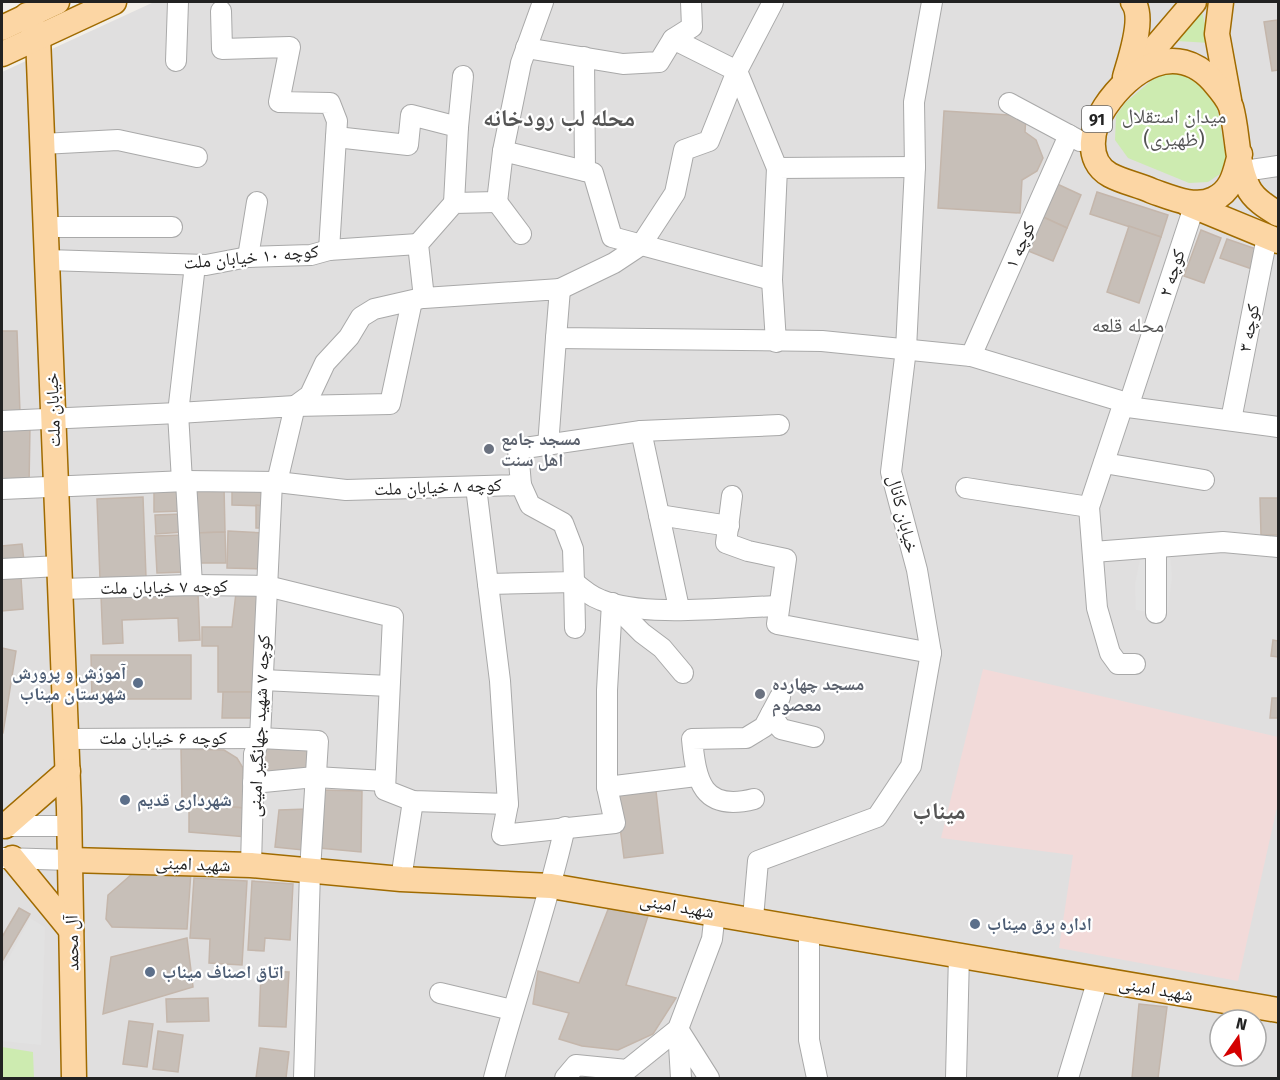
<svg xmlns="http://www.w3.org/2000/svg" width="1280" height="1080" font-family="'Fira Sans','Noto Naskh Arabic',sans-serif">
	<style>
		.residential { fill: #e0dfdf; fill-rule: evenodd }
		.commercial { fill: #f2dad9 }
		.grass { fill: #cdebb0 }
		.parking { fill: #e2e2e2 }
		.building { fill: #c7bfb8; stroke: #c4b6ab; stroke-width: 1.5 }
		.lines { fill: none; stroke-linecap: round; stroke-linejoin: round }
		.minor-casing { stroke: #a9a9a9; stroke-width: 22 }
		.major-casing { stroke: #a06b00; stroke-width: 27 }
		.minor { stroke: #fff; stroke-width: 20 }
		.major { stroke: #fcd6a4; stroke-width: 24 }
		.worship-dot { fill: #6b7280; stroke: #fff; stroke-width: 2 }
		.service-dot { fill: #5c6f8a; stroke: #fff; stroke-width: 2 }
		.labels { text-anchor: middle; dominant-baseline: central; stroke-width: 4.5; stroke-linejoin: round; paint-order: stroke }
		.shield { fill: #fff; stroke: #646464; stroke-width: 1.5 }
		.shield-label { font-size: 16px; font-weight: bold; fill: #222 }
		.street-label { font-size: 18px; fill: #222; stroke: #fff }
		.worship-label { font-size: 18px; font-weight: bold; fill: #5b616d; stroke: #fff; text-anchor: start }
		.service-label { font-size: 18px; font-weight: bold; fill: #4e5e75; stroke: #fff; text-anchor: start }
		.neighbourhood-label { font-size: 20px; fill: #555; stroke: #fff }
		.district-label { font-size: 24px; font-weight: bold; fill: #555; stroke: #fff }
	</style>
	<rect width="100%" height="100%" fill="#f2efe9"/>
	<path class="residential" d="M154,2H1278V1078H2V72ZM1220,1020H1256V1056H1220Z"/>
	<path class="commercial" d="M983,669L1278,737V803L1238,981L1059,948L1073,855L941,838Z"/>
	<g class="grass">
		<path d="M1202,12L1210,43L1177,41Z"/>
		<path d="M1183,70L1215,95L1226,158L1220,174L1208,182L1189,183L1128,158L1115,140L1116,116L1125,103L1158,75Z"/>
		<path d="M2,1047L33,1052L34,1078H2Z"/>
	</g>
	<g class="parking">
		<path d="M1170,553L1172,577L1167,615L1136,610L1135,584L1141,555Z"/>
		<path d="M30,918L45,927L41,1045L2,1041V971Z"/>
	</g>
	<g class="building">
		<path d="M1277,20L1278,70L1272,71L1264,22Z"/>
		<path d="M944,111L1026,116L1025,132L1036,140L1043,158L1037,171L1022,180L1020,213L938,208Z"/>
		<path d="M1055,183L1081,195L1067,228L1041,216Z"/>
		<path d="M1097,192L1168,215L1161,237L1090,214Z"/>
		<path d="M1041,216L1067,228L1053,261L1026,250Z"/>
		<path d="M1129,226L1161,237L1139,303L1107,292Z"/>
		<path d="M1201,230L1221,238L1204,283L1184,276Z"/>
		<path d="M1227,239L1259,250L1252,269L1220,258Z"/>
		<path d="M2,331H17L20,413H2Z"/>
		<path d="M2,426H30L29,485H2Z"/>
		<path d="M232,485L265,486L264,506L232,505Z"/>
		<path d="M193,486H224L225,532L194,533Z"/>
		<path d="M181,489L182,511L154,512V490Z"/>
		<path d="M143,497L146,577L100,579L97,499Z"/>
		<path d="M1260,498H1278V535H1261Z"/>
		<path d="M256,505L264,506V528H256Z"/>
		<path d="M182,514L183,532L156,534L155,515Z"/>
		<path d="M228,531L264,533L263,569L227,568Z"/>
		<path d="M225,532L226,563H195L194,533Z"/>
		<path d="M183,535L185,572L157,573L155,536Z"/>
		<path d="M22,544L24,561L2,563V546Z"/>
		<path d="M21,578L23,609L2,611V579Z"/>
		<path d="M198,593L200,640L179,641L178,618L122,620L123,643L103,644L101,596Z"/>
		<path d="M236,593H258V692H218V646H202V627H232Z"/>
		<path d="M1273,640L1278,641V657L1271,656Z"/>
		<path d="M2,648L16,651L3,733H2Z"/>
		<path d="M91,655H191V699H92Z"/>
		<path d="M223,692H258V718H222Z"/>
		<path d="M1272,698H1278V718H1270Z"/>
		<path d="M263,744L311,745L309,775L261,779Z"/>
		<path d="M181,749L224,750L237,758L243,768L245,808L182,803Z"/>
		<path d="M320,790L362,791L361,852L319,848Z"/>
		<path d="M656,791L663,853L624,858L616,796Z"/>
		<path d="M189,804L245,808L247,837L189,832Z"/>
		<path d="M307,809L303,850L275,847L279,810Z"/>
		<path d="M140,867L191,871L187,929L112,927L106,919L108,895Z"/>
		<path d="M194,878L247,881L242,965L209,963L210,939L190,938Z"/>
		<path d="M252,881L293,884L290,940L265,938L264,951L248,950Z"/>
		<path d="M611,902L648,916L626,985L676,998L653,1034L618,1050L582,1046L559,1039L569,1013L533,1004L538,971L579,983Z"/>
		<path d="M19,908L30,914L3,960L2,937Z"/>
		<path d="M187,938L193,987L103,1014L111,957Z"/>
		<path d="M261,971L289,972L286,1027L259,1026Z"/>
		<path d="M208,998L209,1021L167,1022L166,999Z"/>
		<path d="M1139,1004L1167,1007L1158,1078H1132Z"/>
		<path d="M129,1021L153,1024L147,1067L123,1064Z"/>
		<path d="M158,1031L183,1035L178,1072L153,1069Z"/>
		<path d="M260,1048L289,1052L286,1078H256Z"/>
	</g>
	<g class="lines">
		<g class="minor-casing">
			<g id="minor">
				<path d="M773,2L737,71L777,168"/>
				<path d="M221,11L222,49L290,47L279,102L330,103L337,121L329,250"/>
				<path d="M673,39L692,27L691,2"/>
				<path d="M526,48L623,64L659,62L673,39L737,71L709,141L684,150L675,193L641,245L614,263L560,289"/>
				<path d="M584,57L585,171"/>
				<path d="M176,61L178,2"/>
				<path d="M1009,103L1080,141"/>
				<path d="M458,127L463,76"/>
				<path d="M336,137L408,145L411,115L458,127L454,203"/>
				<path d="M42,144L118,140L197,157"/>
				<path d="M503,151L521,63L543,2"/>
				<path d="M915,167L777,168L772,280L612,237L593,173L503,151L497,202L454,203L418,244L424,298L560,289L556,338L822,341L971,356L1124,402L1128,407"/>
				<path d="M1244,171L1278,166"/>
				<path d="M497,202L521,234"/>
				<path d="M46,227H172"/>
				<path d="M248,257L257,202"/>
				<path d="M47,260L206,265L248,257L311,255L329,250L418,244"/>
				<path d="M195,265L178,413L295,406L277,482"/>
				<path d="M772,280L776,342"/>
				<path d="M971,356L1069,135"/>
				<path d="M1124,402L1089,507L1097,608L1110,653L1118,664H1135"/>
				<path d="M295,406L390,404L412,301"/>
				<path d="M295,406L310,395L325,363L349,337L361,317L374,309L422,298"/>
				<path d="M1128,407L1194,207"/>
				<path d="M1128,407L1278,427"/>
				<path d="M1231,420L1267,237"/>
				<path d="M2,421L178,413L182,481"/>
				<path d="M641,431L679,608"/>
				<path d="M548,446L556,338"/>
				<path d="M1104,463L1204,480"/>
				<path d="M186,481L192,585"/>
				<path d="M476,487L500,681L508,804L502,835L615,823L607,787L696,776"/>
				<path d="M966,488L1089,507"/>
				<path d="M2,489L186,481L277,482L346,490L521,485L518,449L641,431L779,425"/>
				<path d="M732,496L726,543L748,551L786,559L777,624L931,653"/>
				<path d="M659,515L729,526"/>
				<path d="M1093,552L1223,542L1278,547"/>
				<path d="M2,569L59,566"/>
				<path d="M574,582C582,589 590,596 601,600C645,618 730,607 779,606"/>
				<path d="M574,582L575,628"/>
				<path d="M488,584L574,582L573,549L563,523L530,505L521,485"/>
				<path d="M61,589L192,585L267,586L393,617L385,790L413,801L508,804"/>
				<path d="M612,603L642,633L662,648L683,673"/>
				<path d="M1156,613V549"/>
				<path d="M263,680L389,686"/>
				<path d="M771,714L781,729L814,737"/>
				<path d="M66,739L260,738L318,741L310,871L304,1078"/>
				<path d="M253,783L315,777L385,781"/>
				<path d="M607,787V690L612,603"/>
				<path d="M754,799C702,812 696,781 692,739L746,738L764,727L780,697"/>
				<path d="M2,826H69"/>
				<path d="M2,858L70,860"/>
				<path d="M251,865L254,754L260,738L272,482"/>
				<path d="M401,879L413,801"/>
				<path d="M753,918L758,861L877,817L911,766L931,653L917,570L891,472L906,349L915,167L914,102L932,2"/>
				<path d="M809,928V1040L817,1078"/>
				<path d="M440,993L512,1010"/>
				<path d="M494,1078C516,994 546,912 565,827"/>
				<path d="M565,1078L576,1065L627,1070L678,1029L712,939L715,912"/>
				<path d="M681,1078L678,1029L709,1078"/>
				<path d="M956,1078L959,954"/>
				<path d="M1068,1078L1098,979"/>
			</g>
		</g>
		<g class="major-casing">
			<g id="major">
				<path d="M1221,2L1217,34L1229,100"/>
				<path d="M27,15L38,37L69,808L74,1078"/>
				<path d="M2,28L57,2"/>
				<path d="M2,54L114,2"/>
				<path d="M1135,71L1194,2"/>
				<path d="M1125,77C1130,59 1145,18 1133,2"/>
				<path d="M1240,154C1235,172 1233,190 1214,199C1195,209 1170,197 1152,191C1139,185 1123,182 1110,175C1084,161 1092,126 1105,107C1130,69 1176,40 1213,81C1219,88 1228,98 1231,107C1238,132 1236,163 1248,187C1253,199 1268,208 1278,214"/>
				<path d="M1188,204L1278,241"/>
				<path d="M5,826L68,771"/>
				<path d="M12,858L71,930"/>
				<path d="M70,860L251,865L401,879L551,886L1278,1010"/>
			</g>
		</g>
		<use href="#minor" class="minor"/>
		<use href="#major" class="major"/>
	</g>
	<g class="worship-dot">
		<circle cx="489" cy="449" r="6"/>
		<circle cx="760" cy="694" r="6"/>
	</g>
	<g class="service-dot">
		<circle cx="138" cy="683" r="6"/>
		<circle cx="125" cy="800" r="6"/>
		<circle cx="975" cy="924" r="6"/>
		<circle cx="150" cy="972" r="6"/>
	</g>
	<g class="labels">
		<rect class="shield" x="1082" y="106" width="30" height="26" rx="4.5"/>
		<g class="shield-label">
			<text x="1097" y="119">91</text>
		</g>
		<g class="street-label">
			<text transform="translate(1020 245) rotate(-66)">کوچه ۱</text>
			<text transform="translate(251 257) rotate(-5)">کوچه ۱۰ خیابان ملت</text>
			<text transform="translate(1172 273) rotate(-72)">کوچه ۲</text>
			<text transform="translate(1249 328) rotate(-79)">کوچه ۳</text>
			<text transform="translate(53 410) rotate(-92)">خیابان ملت</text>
			<text transform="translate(438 487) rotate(-2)">کوچه ۸ خیابان ملت</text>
			<text transform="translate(903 514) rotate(76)">خیابان کانال</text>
			<text transform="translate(164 587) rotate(-1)">کوچه ۷ خیابان ملت</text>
			<text transform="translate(259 726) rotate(-87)">کوچه ۷ شهید جهانگیر امینی</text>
			<text x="163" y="738">کوچه ۶ خیابان ملت</text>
			<text transform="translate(193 864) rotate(2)">شهید امینی</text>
			<text transform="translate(677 906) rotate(10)">شهید امینی</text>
			<text transform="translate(72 943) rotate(-91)">آل محمد</text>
			<text transform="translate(1156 989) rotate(10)">شهید امینی</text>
		</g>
		<g class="worship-label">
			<text x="501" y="439">مسجد جامع<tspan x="501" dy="21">اهل سنت</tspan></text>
			<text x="772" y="684">مسجد چهارده<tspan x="772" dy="21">معصوم</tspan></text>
		</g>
		<g class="service-label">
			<text x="126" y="673" text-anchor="end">آموزش و پرورش<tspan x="126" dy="21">شهرستان میناب</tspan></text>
			<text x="137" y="800">شهرداری قدیم</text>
			<text x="987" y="924">اداره برق میناب</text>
			<text x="162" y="972">اتاق اصناف میناب</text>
		</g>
		<g class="neighbourhood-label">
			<text x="1174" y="116">میدان استقلال<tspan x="1174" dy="23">(ظهیری)</tspan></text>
			<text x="1128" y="325">محله قلعه</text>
		</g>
		<g class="district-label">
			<text x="559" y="118">محله لب رودخانه</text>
			<text x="939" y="811">میناب</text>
		</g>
	</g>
	<rect width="1280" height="1080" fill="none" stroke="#222222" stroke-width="6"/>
	<g transform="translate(1238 1038) rotate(14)"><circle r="28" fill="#ffffff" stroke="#a7a7a7" stroke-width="1.5"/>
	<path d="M0-4.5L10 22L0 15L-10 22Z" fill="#d40000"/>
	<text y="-9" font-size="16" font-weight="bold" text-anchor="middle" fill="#222222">N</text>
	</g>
</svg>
